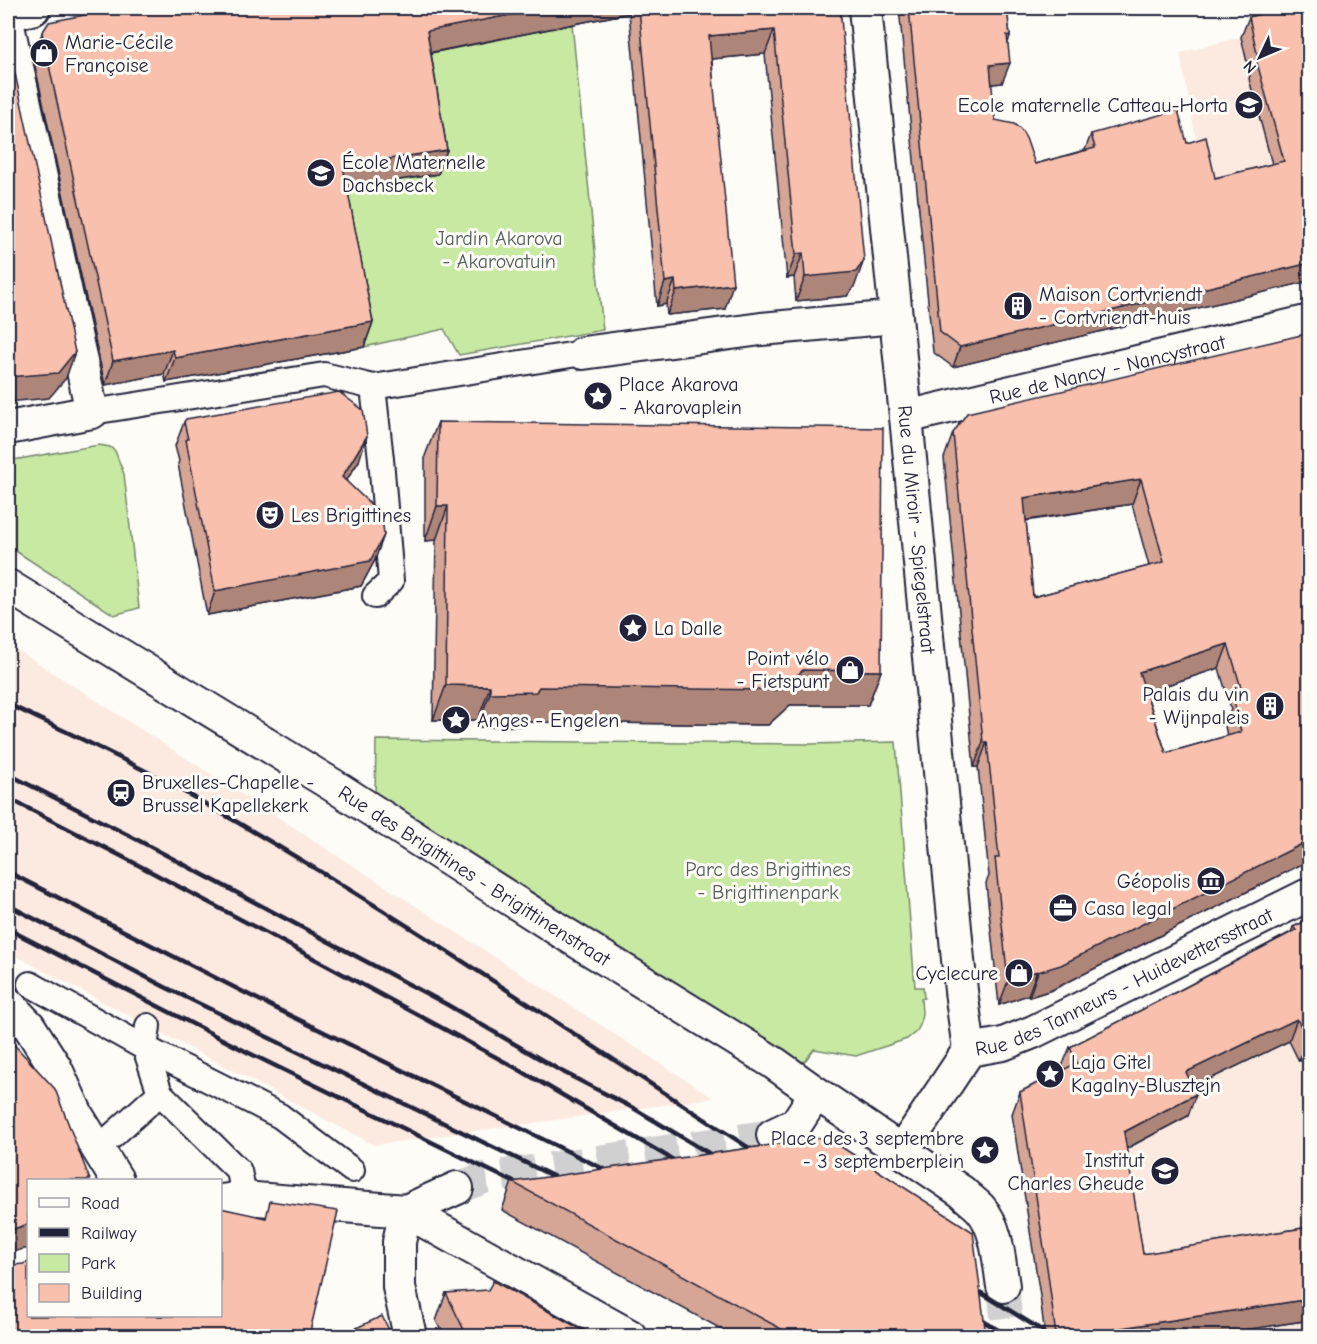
<svg xmlns="http://www.w3.org/2000/svg" width="1317" height="1344" font-family="'Comic Neue',sans-serif">
	<style>
		.built { fill: #fceae1 }
		.green { fill: #c8e9a2; stroke: #75866e; stroke-width: 1.5 }
		.lines { fill: none; stroke-linecap: round; stroke-linejoin: round }
		.minor-tunnel { stroke: #d1d0d1; stroke-width: 32; stroke-dasharray: 32 16; stroke-linecap: butt }
		.pedestrian-casing { stroke: #22223b; stroke-width: 28 }
		.minor-casing { stroke: #22223b; stroke-width: 36 }
		.tertiary-casing { stroke: #22223b; stroke-width: 38 }
		.pedestrian { stroke: #fdfcf7; stroke-width: 24 }
		.minor { stroke: #fdfcf7; stroke-width: 32 }
		.tertiary { stroke: #fdfcf7; stroke-width: 33 }
		.rail { stroke: #22223b; stroke-width: 4.5 }
		.wall { fill: #d5a595; stroke: #22223b; stroke-width: 1.5; fill-rule: evenodd }
		.shaded-wall { fill: #ae8679; stroke: #22223b; stroke-width: 1.5 }
		.building { fill: #f8c0ad; stroke: #22223b; stroke-width: 1.5; fill-rule: evenodd }
		.labels { text-anchor: middle; dominant-baseline: central; stroke-width: 6; stroke-linejoin: round; paint-order: stroke }
		.poi-label { font-size: 20px; fill: #22223b; stroke: #fdfcf7; text-anchor: start }
		.park-label { font-size: 20px; fill: #545e5a; stroke: #fdfcf7 }
		.street-label { font-size: 20px; fill: #22223b; stroke: #fdfcf7 }
	</style>
	<rect width="100%" height="100%" fill="#fdfcf7"/>
	<filter id="ink" filterUnits="userSpaceOnUse"><feTurbulence type="fractalNoise" baseFrequency=".0167" numOctaves="2"/><feDisplacementMap in="SourceGraphic" scale="12" xChannelSelector="R" yChannelSelector="G"/><feConvolveMatrix kernelMatrix="1 2 1 2 8 2 1 2 1" color-interpolation-filters="sRGB"/></filter>
	<g filter="url(#ink)">
		<g class="built">
			<path d="M1309,19V173L1207,198L1180,53Z"/>
			<path d="M8,645L13,647L714,1098L374,1145L8,952Z"/>
			<path d="M1287,952L1309,1010V1336H1084L1041,1311L1012,1114L1069,1085L1061,1069Z"/>
		</g>
		<g class="green">
			<path d="M572,24L603,330L459,355L444,329L364,347L334,190L418,55Z"/>
			<path d="M99,445L110,447L115,451L124,474L139,608L114,615L8,546V461Z"/>
			<path d="M376,740L809,744L896,742L915,987H923L924,998L921,999L922,1013L920,1025L917,1031L907,1039L856,1056L814,1049L805,1061L801,1062L375,799Z"/>
		</g>
		<g class="lines">
			<g class="minor-tunnel">
				<path d="M457,1188L484,1178L773,1135"/>
				<path d="M1003,1286L1008,1336"/>
			</g>
			<g class="pedestrian-casing">
				<g id="pedestrian">
					<path d="M373,387L381,459L391,581L375,596"/>
					<path d="M92,412L324,375L373,387L583,353"/>
					<path d="M30,984L145,1048L280,1116L352,1170"/>
					<path d="M160,1093L239,1171L242,1186"/>
					<path d="M111,1137L160,1093L145,1048L148,1026"/>
				</g>
			</g>
			<g class="minor-casing">
				<g id="minor">
					<path id="s1" d="M865,8L906,417L961,991L969,1050"/>
					<path d="M8,26L92,412L8,428"/>
					<path d="M583,353L761,329L896,317"/>
					<path id="s2" d="M906,417L1310,321"/>
					<path id="s3" d="M8,586L331,784L562,932L774,1063L816,1093L962,1192C968,1198 975,1203 980,1208C998,1228 999,1262 1003,1286"/>
					<path d="M8,1004L29,1026L55,1067L78,1117L117,1180"/>
					<path d="M773,1135L796,1124L816,1093"/>
					<path id="s4" d="M902,1151L969,1050L1003,1044L1033,1032L1310,894"/>
					<path d="M220,1201L243,1198L406,1211L630,1336"/>
					<path d="M406,1211L399,1242V1287L410,1336"/>
					<path d="M406,1211L457,1188"/>
				</g>
			</g>
			<g class="tertiary-casing">
				<path id="tertiary" d="M8,14L33,8"/>
			</g>
			<use href="#pedestrian" class="pedestrian"/>
			<use href="#minor" class="minor"/>
			<use href="#tertiary" class="tertiary"/>
			<g class="rail">
				<path d="M8,704C62,730 117,755 170,784C374,897 567,1031 763,1157"/>
				<path d="M8,774L134,838L446,1004L561,1071L635,1109L725,1163"/>
				<path d="M8,798L125,858L302,952L518,1069L687,1168"/>
				<path d="M8,872L273,1007L620,1177"/>
				<path d="M8,905L165,987L569,1184"/>
				<path d="M8,929L249,1053L528,1189"/>
				<path d="M967,1284L1051,1336"/>
				<path d="M970,1313L1008,1336"/>
			</g>
		</g>
		<g class="wall">
			<path d="M120,8H840L855,285L847,296L796,301L794,277L787,278L765,54L712,59L725,309L667,315L666,304L657,306L629,13L431,53L447,150L438,174L347,188L373,322L364,347L166,382L164,374L105,385L33,57L42,33Z"/>
			<path d="M899,8H1007L1010,36L1008,43L1002,83L991,84L995,120L1035,164L1085,150L1091,134L1187,143L1215,178L1272,164L1249,79L1250,75L1241,37L1249,17L1275,10V8H1310V281L953,367L933,352Z"/>
			<path d="M1310,333V860L1052,990L1029,997L1028,995L999,1005L986,883L989,876L978,767H974L944,458L953,433ZM1132,504L1149,566L1033,597L1026,521ZM1219,668L1231,709L1225,726L1227,736L1166,753L1146,692Z"/>
			<path d="M184,422L359,461L346,481L375,560L361,586L207,615L178,464L179,461L175,446Z"/>
			<path d="M438,422L881,671L868,705H790L768,725L526,722L523,726L477,727L478,720H433L436,540L425,541V456Z"/>
			<path d="M1310,919V1058L1299,1061L1289,1041L1193,1087L1188,1116L1126,1149L1143,1254L1310,1227V1320L1203,1336H1045L1040,1296L1012,1114L1020,1092L1062,1070L1061,1069L1070,1047L1291,932L1293,927Z"/>
			<path d="M512,1182L986,1336H734L502,1210Z"/>
			<path d="M446,1293L593,1336H444L436,1321Z"/>
		</g>
		<g class="shaded-wall">
			<path d="M546,8H631L629,13L418,55L427,31Z"/>
			<path d="M774,30L765,54L701,60L709,36Z"/>
			<path d="M1010,63L1002,83L982,85L990,65Z"/>
			<path d="M447,150L438,174L334,190L343,166Z"/>
			<path d="M803,253L794,277L787,278L796,254Z"/>
			<path d="M864,260L855,285L847,296L796,301L805,277Z"/>
			<path d="M1310,263V281L953,367L960,347Z"/>
			<path d="M675,280L666,304L657,306L665,282Z"/>
			<path d="M733,284L725,309L667,315L676,291Z"/>
			<path d="M373,322L364,347L166,382L175,358Z"/>
			<path d="M173,350L164,374L105,385L113,361Z"/>
			<path d="M75,352L66,378L49,398L8,402V377Z"/>
			<path d="M367,436L359,461L333,501L342,477Z"/>
			<path d="M1141,479L1132,504L1015,522L1024,498Z"/>
			<path d="M437,506H448L436,540L425,541Z"/>
			<path d="M384,535L375,560L361,586L207,615L215,591Z"/>
			<path d="M1228,644L1219,668L1130,697L1139,672Z"/>
			<path d="M803,670L881,671L868,705H790L768,725L526,722L523,726L477,727L490,693L539,687Z"/>
			<path d="M446,685L490,686L478,720H433Z"/>
			<path d="M983,742H987L978,767H974Z"/>
			<path d="M1310,840V860L1052,990L1029,997L1038,972Z"/>
			<path d="M1037,971L1028,995L999,1005L1008,981Z"/>
			<path d="M1297,1019L1289,1041L1177,1095L1186,1072Z"/>
			<path d="M1307,1038H1310V1058L1299,1061Z"/>
			<path d="M1196,1094L1188,1116L1116,1154L1124,1132Z"/>
			<path d="M28,1224V1249H23L8,1254V1233L11,1230Z"/>
			<path d="M1310,1299V1320L1203,1336H1112L1115,1329Z"/>
		</g>
		<g class="building">
			<path d="M120,8H546L427,31L447,150L343,166L373,322L175,358L173,350L113,361L42,33L49,22Z"/>
			<path d="M639,8H840L864,260L856,272L805,277L803,253L796,254L774,30L709,36L733,284L676,291L675,280L665,282Z"/>
			<path d="M909,8H1007L1010,36L1007,35L1010,63L990,65L995,120L1014,124L1021,130L1026,138L1035,164L1095,148L1091,134L1178,110L1187,143L1206,137L1215,178L1284,161L1256,59L1258,58L1249,17L1283,8H1310V263L960,347L940,332Z"/>
			<path d="M8,41L75,352L58,373L8,377Z"/>
			<path d="M1310,333V840L1061,965L1038,972L1037,971L1008,981L995,858H999L987,742H983L953,433L967,413ZM1141,479L1164,562L1033,597L1024,498ZM1228,644L1242,691L1234,701L1241,732L1166,753L1139,672Z"/>
			<path d="M339,392L363,410L367,436L342,477L382,515L384,535L370,561L215,591L186,440L188,439L184,422L186,419Z"/>
			<path d="M438,422L883,428L881,671L803,670L781,690L539,687L536,692L490,693V686L446,685L448,506H437Z"/>
			<path d="M1310,919V1038H1307L1297,1019L1186,1072L1196,1094L1124,1132L1143,1254L1310,1227V1299L1115,1329L1128,1336H1056L1048,1274L1020,1092L1077,1063L1070,1047L1296,930L1293,927Z"/>
			<path d="M8,1038L55,1089L90,1180H28V1224L11,1230L8,1233Z"/>
			<path d="M826,1137L973,1232L986,1336H794L512,1182Z"/>
			<path d="M270,1201L338,1211L309,1336H8V1262L14,1265L23,1264L28,1262V1316H220V1208L266,1218Z"/>
			<path d="M493,1281L593,1336H467L446,1293L488,1290Z"/>
			<path d="M382,1316L392,1336H339Z"/>
		</g>
	</g>
	<defs>
		<g id="shop-disc" transform="scale(1.5)"><circle r="9.5" fill="#22223b" stroke="#fdfcf7"/><path d="M-5-2.5h2.3a2.7 3.5 0 0 1 5.4 0H5L5.5 6h-11ZM-1.5-2.5h3a1.5 2.3 0 0 0-3 0Z" fill="#fff"/></g>
		<g id="school-disc" transform="scale(1.5)"><circle r="9.5" fill="#22223b" stroke="#fdfcf7"/><path d="M0-5L7-2L0 1L-7-2ZM-4 1L0 2.5L4 1V4Q0 6-4 4Z" fill="#fff"/></g>
		<g id="building-disc" transform="scale(1.5)"><circle r="9.5" fill="#22223b" stroke="#fdfcf7"/><path d="M-4-6H4V6H1V3H-1V6H-4ZM-2.5-4.3h1.7v1.8h-1.7ZM.8-4.3h1.7v1.8H.8ZM-2.5-1h1.7V.8h-1.7ZM.8-1h1.7V.8H.8Z" fill="#fff"/></g>
		<g id="sight-disc" transform="scale(1.5)"><circle r="9.5" fill="#22223b" stroke="#fdfcf7"/><path d="M0-6L1.8-2.2L6-1.7L2.9 1.2L3.7 5.4L0 3.3L-3.7 5.4L-2.9 1.2L-6-1.7L-1.8-2.2Z" fill="#fff"/></g>
		<g id="theatre-disc" transform="scale(1.5)"><circle r="9.5" fill="#22223b" stroke="#fdfcf7"/><path d="M-5-5.5Q0-4 5-5.5V0Q5 5 0 6Q-5 5-5 0ZM-3.3-2.5H-1v1.5H-3.3ZM1-2.5H3.3v1.5H1ZM-2.8 1Q0 5.5 2.8 1Z" fill="#fff"/></g>
		<g id="station-disc" transform="scale(1.5)"><circle r="9.5" fill="#22223b" stroke="#fdfcf7"/><path d="M-3-6H3Q5-6 5-4V2Q5 4 3 4L4.5 6H3L1.5 4h-3L-3 6H-4.5L-3 4Q-5 4-5 2V-4Q-5-6-3-6ZM-3.5-4v3h7v-3ZM-3.5 1v1.5H-2V1ZM2 1v1.5H3.5V1Z" fill="#fff"/></g>
		<g id="museum-disc" transform="scale(1.5)"><circle r="9.5" fill="#22223b" stroke="#fdfcf7"/><path d="M0-6L6-3V-2H-6V-3ZM-5-1h2V3h-2ZM-1-1h2V3h-2ZM3-1h2V3H3ZM-6 4H6V6H-6Z" fill="#fff"/></g>
		<g id="office-disc" transform="scale(1.5)"><circle r="9.5" fill="#22223b" stroke="#fdfcf7"/><path d="M-6-3h4V-5.5h4V-3h4V5H-6ZM-1-4.5V-3h2v-1.5ZM-6 0V1H6V0Z" fill="#fff"/></g>
	</defs>
	<g fill-rule="evenodd">
		<use href="#shop-disc" x="44" y="53"/>
		<use href="#school-disc" x="1249" y="105"/>
		<use href="#school-disc" x="321" y="173"/>
		<use href="#building-disc" x="1018" y="306"/>
		<use href="#sight-disc" x="598" y="396"/>
		<use href="#theatre-disc" x="270" y="515"/>
		<use href="#sight-disc" x="633" y="628"/>
		<use href="#shop-disc" x="850" y="670"/>
		<use href="#building-disc" x="1270" y="706"/>
		<use href="#sight-disc" x="456" y="720"/>
		<use href="#station-disc" x="121" y="793"/>
		<use href="#museum-disc" x="1211" y="881"/>
		<use href="#office-disc" x="1063" y="908"/>
		<use href="#shop-disc" x="1019" y="973"/>
		<use href="#sight-disc" x="1050" y="1074"/>
		<use href="#sight-disc" x="985" y="1150"/>
		<use href="#school-disc" x="1165" y="1171"/>
	</g>
	<g class="labels">
		<g class="poi-label">
			<text x="65" y="42">Marie-Cécile<tspan x="65" dy="23">Françoise</tspan></text>
			<text x="1228" y="105" text-anchor="end">Ecole maternelle Catteau-Horta</text>
			<text x="342" y="162">École Maternelle<tspan x="342" dy="23">Dachsbeck</tspan></text>
			<text x="1039" y="294">Maison Cortvriendt<tspan x="1039" dy="23">- Cortvriendt-huis</tspan></text>
			<text x="619" y="384">Place Akarova<tspan x="619" dy="23">- Akarovaplein</tspan></text>
			<text x="291" y="515">Les Brigittines</text>
			<text x="654" y="628">La Dalle</text>
			<text x="829" y="658" text-anchor="end">Point vélo<tspan x="829" dy="23">- Fietspunt</tspan></text>
			<text x="1249" y="694" text-anchor="end">Palais du vin<tspan x="1249" dy="23">- Wijnpaleis</tspan></text>
			<text x="477" y="720">Anges - Engelen</text>
			<text x="142" y="782">Bruxelles-Chapelle -<tspan x="142" dy="23">Brussel Kapellekerk</tspan></text>
			<text x="1190" y="881" text-anchor="end">Géopolis</text>
			<text x="1084" y="908">Casa legal</text>
			<text x="998" y="973" text-anchor="end">Cyclecure</text>
			<text x="1071" y="1062">Laja Gitel<tspan x="1071" dy="23">Kagalny-Blusztejn</tspan></text>
			<text x="964" y="1138" text-anchor="end">Place des 3 septembre<tspan x="964" dy="23">- 3 septemberplein</tspan></text>
			<text x="1144" y="1160" text-anchor="end">Institut<tspan x="1144" dy="23">Charles Gheude</tspan></text>
		</g>
		<g class="park-label">
			<text x="499" y="238">Jardin Akarova<tspan x="499" dy="23">- Akarovatuin</tspan></text>
			<text x="768" y="869">Parc des Brigittines<tspan x="768" dy="23">- Brigittinenpark</tspan></text>
		</g>
		<g class="street-label">
			<text stroke="none"><textPath href="#s2" startOffset="207">Rue de Nancy - Nancystraat</textPath></text>
			<text stroke="none"><textPath href="#s1" startOffset="524">Rue du Miroir - Spiegelstraat</textPath></text>
			<text stroke="none"><textPath href="#s3" startOffset="549">Rue des Brigittines - Brigittinenstraat</textPath></text>
			<text stroke="none"><textPath href="#s4" startOffset="291">Rue des Tanneurs - Huidevettersstraat</textPath></text>
		</g>
	</g>
	<rect width="1317" height="1344" fill="none" stroke="#fdfcf7" stroke-width="30"/>
	<rect x="15" y="15" width="1287" height="1314" fill="none" stroke="#22223b" stroke-width="2" filter="url(#ink)"/>
	<rect x="27" y="1179" width="195" height="138" fill="#fdfcf7" stroke="#a5a5ac" stroke-width="1.5"/>
	<rect x="39" y="1198" width="30" height="9" fill="#fdfcf7" stroke="#a5a5ac" stroke-width="1.5"/>
	<text x="81" y="1209" font-size="18" fill="#22223b">Road</text>
	<rect x="39" y="1228" width="30" height="9" fill="#22223b" stroke="#a5a5ac" stroke-width="1.5"/>
	<text x="81" y="1239" font-size="18" fill="#22223b">Railway</text>
	<rect x="39" y="1254" width="30" height="18" fill="#c8e9a2" stroke="#a5a5ac" stroke-width="1.5"/>
	<text x="81" y="1269" font-size="18" fill="#22223b">Park</text>
	<rect x="39" y="1284" width="30" height="18" fill="#f8c0ad" stroke="#a5a5ac" stroke-width="1.5"/>
	<text x="81" y="1299" font-size="18" fill="#22223b">Building</text>
	<g transform="translate(1260 57) rotate(226)" stroke="#fdfcf7" stroke-width="4.5" paint-order="stroke">
	<path d="M0-4.5L10 22L0 15L-10 22Z" fill="#22223b"/>
	<text y="-9" font-size="16" font-weight="bold" text-anchor="middle" fill="#22223b">N</text>
	</g>
</svg>
